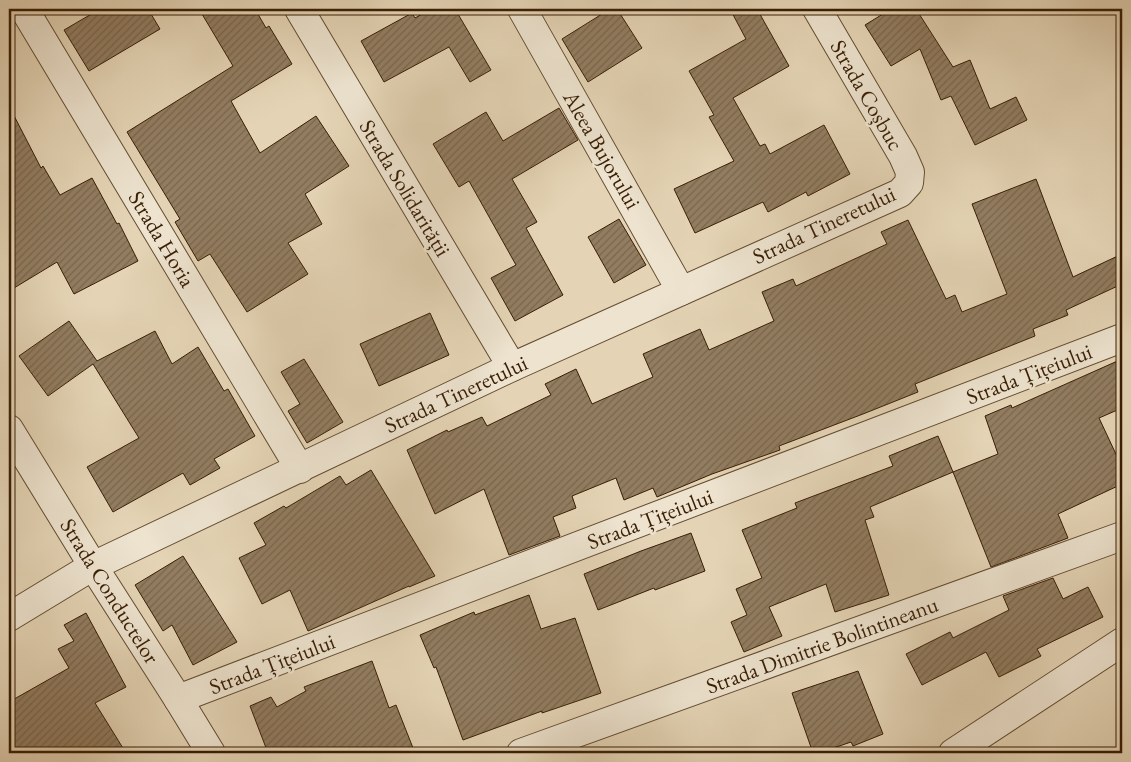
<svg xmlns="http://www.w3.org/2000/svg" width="1131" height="762" font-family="'EB Garamond',serif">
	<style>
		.building { fill: url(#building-hatch); stroke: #391e05 }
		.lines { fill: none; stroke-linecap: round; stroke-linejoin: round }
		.minor-casing { stroke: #644c31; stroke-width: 30 }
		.tertiary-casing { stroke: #644c31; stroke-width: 30 }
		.minor { stroke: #ede3cf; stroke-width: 28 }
		.tertiary { stroke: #ede3cf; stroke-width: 28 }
		.labels { text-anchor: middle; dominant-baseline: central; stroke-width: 5; stroke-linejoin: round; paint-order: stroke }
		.street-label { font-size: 22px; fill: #391e05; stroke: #ede3cf }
	</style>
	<defs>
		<pattern id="building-hatch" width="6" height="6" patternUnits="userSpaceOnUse" patternTransform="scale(1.25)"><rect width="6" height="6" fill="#927d61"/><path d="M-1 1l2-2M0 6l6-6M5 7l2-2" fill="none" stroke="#78664e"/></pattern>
	</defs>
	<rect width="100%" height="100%" fill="#e4d4b5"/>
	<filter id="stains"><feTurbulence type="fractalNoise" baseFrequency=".004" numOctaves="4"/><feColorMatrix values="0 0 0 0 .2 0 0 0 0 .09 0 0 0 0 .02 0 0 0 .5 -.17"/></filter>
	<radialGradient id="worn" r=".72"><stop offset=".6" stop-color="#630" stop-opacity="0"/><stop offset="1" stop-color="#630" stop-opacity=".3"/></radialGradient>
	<g class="building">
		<path d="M100,9H148L160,29L89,71L64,30Z"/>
		<path d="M199,9H255L266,28L269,26L292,64L231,101L260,153L316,116L349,166L305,194L322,224L288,243L308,274L247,312L210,254L198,261L175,222L180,219L127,132L233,66Z"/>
		<path d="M431,9H455L491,70L470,82L449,47L384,82L361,41L412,13L415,18Z"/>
		<path d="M610,9H617L642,48L588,82L562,39Z"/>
		<path d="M730,9H757L789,66L733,98L760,146L765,144L770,154L824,125L850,174L808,196L806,192L768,212L763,202L695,233L674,189L734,161L709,117L714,115L689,71L746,39Z"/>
		<path d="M891,9H916L953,67L970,60L990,109L1016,97L1027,120L975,145L951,96L941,100L920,49L891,66L865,25Z"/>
		<path d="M9,106L41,168L43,166L60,195L92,178L117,224L119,223L138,261L74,294L57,262L9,291Z"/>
		<path d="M559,108L578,140L512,179L537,222L526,228L563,295L515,321L491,278L516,265L469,181L459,187L433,144L486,112L503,141Z"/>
		<path d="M1036,179L1073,277L1122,254V284L1066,310L1068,315L1033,329L1035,336L915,384L918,392L863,414L779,446L780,450L712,474L657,497L653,488L624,500L616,478L572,496L576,508L553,517L560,536L509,555L484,489L435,514L407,450L447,430L448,432L482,417L487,426L551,395L545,384L576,369L592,404L653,377L643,354L700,329L709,350L774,321L762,292L793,279L796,286L887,244L881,232L908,220L946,299L955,295L962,312L1007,294L972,204Z"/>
		<path d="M619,219L646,265L614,283L588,237Z"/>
		<path d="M430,313L449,355L379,386L360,344Z"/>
		<path d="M69,321L97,361L155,331L172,364L198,347L224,391L228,389L255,436L214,459L220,468L190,485L183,473L113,512L87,467L139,438L93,364L48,396L19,356Z"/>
		<path d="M304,359L343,422L307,443L288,411L300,404L281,372Z"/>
		<path d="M1122,359V408L1099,418L1122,467V484L1058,514L1068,538L991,567L953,472L998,454L985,416L1011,405L1012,408Z"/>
		<path d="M938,436L953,472L870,507L874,517L865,520L889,595L835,612L826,584L769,607L782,636L744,652L731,622L747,615L736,589L762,578L742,530L797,508L795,503L893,466L889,456Z"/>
		<path d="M371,470L435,576L409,587V586L308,631L290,590L262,604L239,558L266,545L254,523L284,506L286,508L340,476L346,485Z"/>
		<path d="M691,533L705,571L655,590L654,588L598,610L584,574L641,551Z"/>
		<path d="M183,556L237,642L193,665L172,625L163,631L135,585Z"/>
		<path d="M1053,578L1063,599L1088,587L1103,617L1037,649L1041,656L999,677L986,652L922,685L906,654L950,632L953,638L1009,610L1003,596Z"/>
		<path d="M529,595L541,629L575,618L601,693L542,713V711L463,740L436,667L434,668L420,635L474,612L475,615Z"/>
		<path d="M86,613L126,687L95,703L126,753H9V702L69,668L58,649L74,641L64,625Z"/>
		<path d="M372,661L389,708L396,705L415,753H268L250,706L271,697L277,707L306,691L304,687Z"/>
		<path d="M858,671L883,734L853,746L851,742L819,753H813L792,693Z"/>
	</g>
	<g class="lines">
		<g class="minor-casing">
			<g id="minor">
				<path d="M24,9L300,469"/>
				<path d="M299,9L512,367"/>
				<path d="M522,9L681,291"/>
				<path d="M9,617L93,566L512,367L900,193L909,183L910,172L903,156L817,9"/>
				<path d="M178,699L1122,338"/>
				<path d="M521,753L1122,536"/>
			</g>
		</g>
		<g class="tertiary-casing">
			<g id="tertiary">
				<path d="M9,429L93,566L178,699L211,753"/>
				<path d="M953,753L1122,642"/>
			</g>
		</g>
		<use href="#minor" class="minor"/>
		<use href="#tertiary" class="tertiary"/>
	</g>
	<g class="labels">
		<g class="street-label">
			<text transform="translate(867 95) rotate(60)">Strada Coșbuc</text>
			<text transform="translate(602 150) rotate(60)">Aleea Bujorului</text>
			<text transform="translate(405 188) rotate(59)">Strada Solidarității</text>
			<text transform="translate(824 225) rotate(-25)">Strada Tineretului</text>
			<text transform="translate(162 239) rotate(59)">Strada Horia</text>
			<text transform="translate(1029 374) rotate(-21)">Strada Țițeiului</text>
			<text transform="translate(456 394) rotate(-25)">Strada Tineretului</text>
			<text transform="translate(650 519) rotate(-21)">Strada Țițeiului</text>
			<text transform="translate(110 591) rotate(58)">Strada Conductelor</text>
			<text transform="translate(822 645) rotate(-20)">Strada Dimitrie Bolintineanu</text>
			<text transform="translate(272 664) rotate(-21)">Strada Țițeiului</text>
		</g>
	</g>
	<rect width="1131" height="762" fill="none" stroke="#e4d4b5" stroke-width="30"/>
	<rect x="10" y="10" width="1111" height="742" fill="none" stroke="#391e05" stroke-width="2.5"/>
	<rect x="15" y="15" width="1101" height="732" fill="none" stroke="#391e05"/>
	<rect width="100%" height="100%" filter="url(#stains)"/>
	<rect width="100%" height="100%" fill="url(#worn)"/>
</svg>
